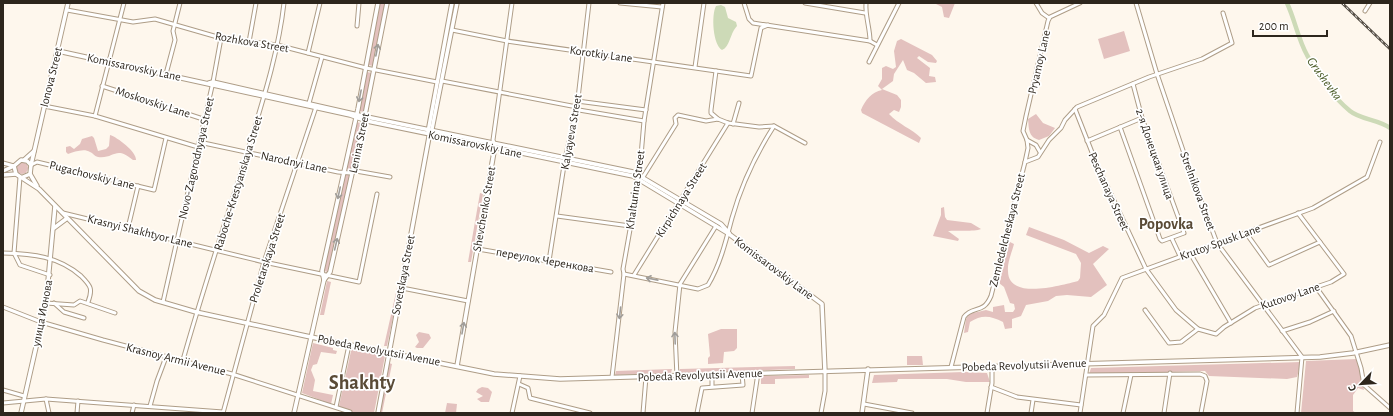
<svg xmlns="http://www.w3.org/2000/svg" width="1393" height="416" font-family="'Alegreya Sans',sans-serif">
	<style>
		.green { fill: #e3c1be }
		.water { fill: #cddab7 }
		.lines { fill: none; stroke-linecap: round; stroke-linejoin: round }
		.river { stroke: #cddab7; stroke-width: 4.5 }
		.minor-casing { stroke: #ae9d87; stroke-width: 5 }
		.major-casing { stroke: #ae9d87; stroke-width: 5.5 }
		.minor { stroke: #fff; stroke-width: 3 }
		.major { stroke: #fff; stroke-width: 3.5 }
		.rail-casing { stroke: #554e45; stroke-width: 2.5 }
		.rail { stroke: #fff; stroke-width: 1; stroke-dasharray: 3; stroke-linecap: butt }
		.oneway { stroke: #a09d99 }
		.labels { text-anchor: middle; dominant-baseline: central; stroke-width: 3.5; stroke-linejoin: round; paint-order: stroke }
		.street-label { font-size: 12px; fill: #2d261d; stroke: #fff }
		.water-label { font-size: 13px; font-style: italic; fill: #4b5c28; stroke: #fff }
		.district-label { font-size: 16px; font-weight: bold; fill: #5a4b37; stroke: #fff }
		.town-label { font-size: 20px; font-weight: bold; fill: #5a4b37; stroke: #fff }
	</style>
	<rect width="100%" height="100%" fill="#fef7ed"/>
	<g class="green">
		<path d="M380,3H386L373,66L368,65Z"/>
		<path d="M934,3H955L949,18L944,17L942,7Z"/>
		<path d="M1124,31L1130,51L1104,59L1098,39Z"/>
		<path d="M901,39L932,55L937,61L936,63L928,62L919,56L917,58L930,68L929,76L935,77L936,82L926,83L914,73L907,70L903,60L894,74L893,81L882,89L897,95L901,100V107L899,112L894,110L889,114C898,124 912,129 921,138L919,143L862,113L861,110C865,100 872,92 882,90L878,86L882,79V68L886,66L893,69L896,67L894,51L897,41Z"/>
		<path d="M367,72L372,73L364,112L359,111Z"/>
		<path d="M1036,114L1043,123L1055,128L1049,136L1039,140C1028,137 1029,128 1028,119Z"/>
		<path d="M356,122L361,123L350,172L346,171Z"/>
		<path d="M110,135C117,137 137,152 136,160H133C115,145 115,159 98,157C94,156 93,153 90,152C84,148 74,152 68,154L66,152V147L70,146L74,149L80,144L82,139L92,136L94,138L98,151L106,149L109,146Z"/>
		<circle cx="22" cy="168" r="6"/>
		<path d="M345,174L350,175L328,272L324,271Z"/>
		<path d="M480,193L483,194L471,262H468Z"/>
		<path d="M944,207L945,217L947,220L971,223L981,229C974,232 956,230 948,231L959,239L958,241L933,236L941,215V208Z"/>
		<path d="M1029,227L1064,240L1089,253L1103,246L1109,249L1093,264L1107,285L1091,297L1067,295L1056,296L1048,301L1026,305L1021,316L1012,319V328L1005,329L1003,322C991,316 982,314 970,322L968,332L964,333L966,319L969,314L986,310L993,312V307L1004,305L1005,312H1013L1015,309L1014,304L1010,303L1004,287L999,283L1008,241L1014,244C1012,252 1007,263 1008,271C1008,301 1062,285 1078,281L1080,278L1081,263L1076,254L1026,235Z"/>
		<path d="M327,281L331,282L324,315H320Z"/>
		<path d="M397,288L399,289L387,346H384Z"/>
		<path d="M721,329H737V348L734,351L724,352L723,363L708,364V358L710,356L708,334Z"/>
		<path d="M419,332L429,334L431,338L423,348H417L415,347L419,342L416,335Z"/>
		<path d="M313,343L333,348V350L337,351L336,354L321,352L317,364L313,365L311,370L315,380L313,391L333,395L331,404L302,393Z"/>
		<path d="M353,349L385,356L374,413H350L339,406L351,351Z"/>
		<path d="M907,356H922L923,365H907Z"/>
		<path d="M1357,359L1364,390L1358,388L1353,395V411L1356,413H1301L1306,361Z"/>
		<path d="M1301,362L1297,377L1287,379L1209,376L1205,371L1089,374L1091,368Z"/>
		<path d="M389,363L392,364L382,413H380Z"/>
		<path d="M795,366V369L680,373L679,371L680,369Z"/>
		<path d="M672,369L671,373L615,375L616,371Z"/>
		<path d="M964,372L987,373L990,382H966L947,379H898L897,382L872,383L874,375Z"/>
		<path d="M809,375V378L775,379V384H761V376Z"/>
		<path d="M482,387L488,388L492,392L489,402H481L477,399L483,396L476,392L478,389Z"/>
		<path d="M447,403L457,404L456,413H445Z"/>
	</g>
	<path class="water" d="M721,5L725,7L728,18L736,22L737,26C730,33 730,47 722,50C713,45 711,15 716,6Z"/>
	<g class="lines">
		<path class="river" d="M1287,3C1295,20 1298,39 1307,55C1317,75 1333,97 1350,111C1361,120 1378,119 1390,128"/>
		<g class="minor-casing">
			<g id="minor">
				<path d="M620,3L662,7"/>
				<path d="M744,3L749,19L753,23L870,41L877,45"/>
				<path d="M805,3L865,13"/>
				<path d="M866,3C865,16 870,28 870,41"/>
				<path d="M1036,3L1042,13L1049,18"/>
				<path d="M1136,3L1157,74L1189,168L1217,243L1302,357L1297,413"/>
				<path d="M67,10L133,22L155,19L221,38L277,45L366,68L437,82"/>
				<path d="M1365,11L1370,3"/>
				<path d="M357,26L359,3"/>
				<path d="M452,30L507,41L751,76L761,28L768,25"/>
				<path d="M249,42L256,3"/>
				<path d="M308,53L320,3"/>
				<path d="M869,62L899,3"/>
				<path d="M695,67L704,3"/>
				<path d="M716,71L711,110V113L718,119"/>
				<path d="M166,74L175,40L173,31L180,3"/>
				<path d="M442,81L577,107L579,110L644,121"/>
				<path d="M102,86L203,119"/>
				<path d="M577,101L646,110"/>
				<path d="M309,103L322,57"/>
				<path d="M44,106L95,116L198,147"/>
				<path d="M1075,109L1095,160L1146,269L1176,310L1198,329L1216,334L1224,327L1255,308L1331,282L1344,274L1298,213"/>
				<path d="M95,116L124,3"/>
				<path d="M733,124L739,103"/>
				<path d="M1120,127L1160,239L1162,241L1184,233L1142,118L1133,84"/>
				<path d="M1027,140L1036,145L1040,152"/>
				<path d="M1087,141L1142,118"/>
				<path d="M199,142L338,172L350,173L356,171L390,177"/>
				<path d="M494,143L493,140L512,3"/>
				<path d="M1025,162L1028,148L1027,140L1023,131L1026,116L1048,21L1050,17L1080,3"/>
				<path d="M3,163L14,166"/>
				<path d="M31,165L37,162L154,190L166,138"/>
				<path d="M20,177L14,253L20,265L50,275"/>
				<path d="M643,177L676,124L675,118L678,115L706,121L718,119L728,123L759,127L774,126L805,143"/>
				<path d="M63,213L264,262L359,282L377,194"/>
				<path d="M557,216L630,226"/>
				<path d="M128,228L138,186"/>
				<path d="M1246,233L1269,265L1320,242"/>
				<path d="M1172,239L1180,256"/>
				<path d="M478,249L611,272"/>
				<path d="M3,253C33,254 58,256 81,276C91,286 93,289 88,302"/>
				<path d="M1190,253L1231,323"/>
				<path d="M549,261L565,159L577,107L589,3"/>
				<path d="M624,274L698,289L708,285C720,265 726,241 732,218C741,186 756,154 774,126"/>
				<path d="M634,275L728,123"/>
				<path d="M1316,287L1351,336L1361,368L1364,385L1390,408"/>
				<path d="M402,288L468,301"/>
				<path d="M163,302L213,82L221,38"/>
				<path d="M46,303L74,305L80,301L115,313"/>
				<path d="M54,303L64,312L84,318"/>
				<path d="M3,307L41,322L103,340L232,374L350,412"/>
				<path d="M1145,310L1169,343L1181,342L1198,329"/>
				<path d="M1282,331L1310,322L1334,311"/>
				<path d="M183,360C202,292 225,224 246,156C261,106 278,56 284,3"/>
				<path d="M951,367L964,317C973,305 983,315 991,296L1025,162L1038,157L1049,140L1061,128L1065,120L1077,107L1149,77L1202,59L1232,43L1223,13"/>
				<path d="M712,375V386"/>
				<path d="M1086,375L1200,374L1205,376L1207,381L1201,413"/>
				<path d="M612,377L624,274L623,269L639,179L644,121L663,3"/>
				<path d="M677,377L675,332L680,284L716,226"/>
				<path d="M519,384L528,388L530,398L590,413"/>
				<path d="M991,387L1017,397L1081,405"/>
				<path d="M3,390L24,396"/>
				<path d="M46,399L49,413"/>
				<path d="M3,403L46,399L223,412"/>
				<path d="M864,404L912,413"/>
				<path d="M150,406L157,381L166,357"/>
				<path d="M336,407L349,345"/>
				<path d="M77,413L78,401"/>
				<path d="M132,413L134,405"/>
				<path d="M223,413L264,262L316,107"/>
				<path d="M512,413L520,376"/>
				<path d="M643,413L646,377"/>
				<path d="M697,413L702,388L743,385L742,374"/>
				<path d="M752,413L758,373"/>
				<path d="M821,413L825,391V372"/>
				<path d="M987,413L992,383V366"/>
				<path d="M1031,413L1033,400"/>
				<path d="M1080,413L1093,326L1104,315L1122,278L1313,208L1367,177L1380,142"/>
				<path d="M1123,413L1131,375"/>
				<path d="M1164,413L1170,373"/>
			</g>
		</g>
		<g class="major-casing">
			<g id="major">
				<path d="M58,51L350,115L367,121L633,176L729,234L822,304L825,372"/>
				<path d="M209,83L213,82L367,117L633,172L721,224L729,233"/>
				<path d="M428,132L452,3"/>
				<path d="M24,160L34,151"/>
				<path d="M31,165L68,3"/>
				<path d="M3,171L14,166"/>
				<path d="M30,174L37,186"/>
				<path d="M3,175L16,174"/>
				<path d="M23,177L30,174L31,165L27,161L21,160L14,166L16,174L39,189L139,291L155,300L196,312L306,336L494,374L560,379L1320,357L1353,353L1390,345"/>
				<path d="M54,228L66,219"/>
				<path d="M324,280L330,272L364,120L387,3"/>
				<path d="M457,366L495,146"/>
				<path d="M21,413L46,303L55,206"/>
				<path d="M294,413L324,280L322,271L358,109L378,3"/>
				<path d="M378,413L429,137L431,134L457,3"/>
				<path d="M862,413L868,369"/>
			</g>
		</g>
		<use href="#minor" class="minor"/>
		<use href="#major" class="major"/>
		<g class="rail-casing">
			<path id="rail" d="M1342,3L1390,49"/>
		</g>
		<use href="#rail" class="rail"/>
	</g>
	<defs><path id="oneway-shaft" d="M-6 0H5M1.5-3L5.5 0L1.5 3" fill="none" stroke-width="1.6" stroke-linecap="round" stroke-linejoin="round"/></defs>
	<g class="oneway">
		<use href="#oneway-shaft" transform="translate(377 50) rotate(-79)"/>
		<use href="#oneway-shaft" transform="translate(360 96) rotate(101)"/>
		<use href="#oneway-shaft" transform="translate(339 193) rotate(102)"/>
		<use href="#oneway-shaft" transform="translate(336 244) rotate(-77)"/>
		<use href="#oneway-shaft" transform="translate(652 279) rotate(-169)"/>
		<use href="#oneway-shaft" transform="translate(620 313) rotate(96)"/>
		<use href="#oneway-shaft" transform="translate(463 328) rotate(-80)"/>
		<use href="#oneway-shaft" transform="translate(675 338) rotate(-92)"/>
	</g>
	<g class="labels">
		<g class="street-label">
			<text transform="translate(252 42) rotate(10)">Rozhkova Street</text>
			<text transform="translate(601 54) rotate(8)">Korotkiy Lane</text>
			<text transform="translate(1039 62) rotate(-77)">Pryamoy Lane</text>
			<text transform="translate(134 67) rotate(12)">Komissarovskiy Lane</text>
			<text transform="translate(51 77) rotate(-76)">Ionova Street</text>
			<text transform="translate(153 102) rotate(18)">Moskovskiy Lane</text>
			<text transform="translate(571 132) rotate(-80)">Kalyayeva Street</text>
			<text transform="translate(359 143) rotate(-78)">Lenina Street</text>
			<text transform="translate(475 144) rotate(12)">Komissarovskiy Lane</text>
			<text transform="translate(1155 154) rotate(71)">2-я Донецкая улица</text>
			<text transform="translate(196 158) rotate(-77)">Novo-Zagorodnyaya Street</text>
			<text transform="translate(294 162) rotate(12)">Narodnyi Lane</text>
			<text transform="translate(92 175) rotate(14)">Pugachovskiy Lane</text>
			<text transform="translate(238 183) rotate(-73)">Raboche-Krestyanskaya Street</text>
			<text transform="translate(635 190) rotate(-82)">Khalturina Street</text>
			<text transform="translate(1109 191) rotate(66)">Peschanaya Street</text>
			<text transform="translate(1198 191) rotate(70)">Strelnikova Street</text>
			<text transform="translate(681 200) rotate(-58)">Kirpichnaya Street</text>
			<text transform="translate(484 209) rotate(-80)">Shevchenko Street</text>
			<text transform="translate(1007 230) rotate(-76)">Zemledelcheskaya Street</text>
			<text transform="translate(140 231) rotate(14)">Krasnyi Shakhtyor Lane</text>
			<text transform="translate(1220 242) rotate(-20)">Krutoy Spusk Lane</text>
			<text transform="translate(267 258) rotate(-72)">Proletarskaya Street</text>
			<text transform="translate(545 260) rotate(10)">переулок Черенкова</text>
			<text transform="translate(774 268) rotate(37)">Komissarovskiy Lane</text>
			<text transform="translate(403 275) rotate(-79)">Sovetskaya Street</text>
			<text transform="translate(1290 296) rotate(-19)">Kutovoy Lane</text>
			<text transform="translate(42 313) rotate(-79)">улица Ионова</text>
			<text transform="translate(379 350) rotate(11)">Pobeda Revolyutsii Avenue</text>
			<text transform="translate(176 359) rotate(14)">Krasnoy Armii Avenue</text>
			<text transform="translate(1024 365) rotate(-2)">Pobeda Revolyutsii Avenue</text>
			<text transform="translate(700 375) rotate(-2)">Pobeda Revolyutsii Avenue</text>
		</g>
		<g class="water-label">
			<text transform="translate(1324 79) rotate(54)">Grushevka</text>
		</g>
		<g class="district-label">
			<text x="1166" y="224">Popovka</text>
		</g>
		<g class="town-label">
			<text x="362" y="383">Shakhty</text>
		</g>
	</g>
	<rect width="1393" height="416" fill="none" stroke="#2d261d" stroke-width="8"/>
	<g transform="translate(1361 384) rotate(245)" stroke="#ffffff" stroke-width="3" paint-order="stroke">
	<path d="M0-3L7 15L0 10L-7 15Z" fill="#2d261d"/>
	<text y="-6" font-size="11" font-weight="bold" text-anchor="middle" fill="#2d261d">С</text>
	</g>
	<path d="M1253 30v6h74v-6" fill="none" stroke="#2d261d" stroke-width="2"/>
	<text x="1259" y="30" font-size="12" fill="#2d261d" stroke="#ffffff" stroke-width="3" paint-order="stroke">200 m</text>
</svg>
